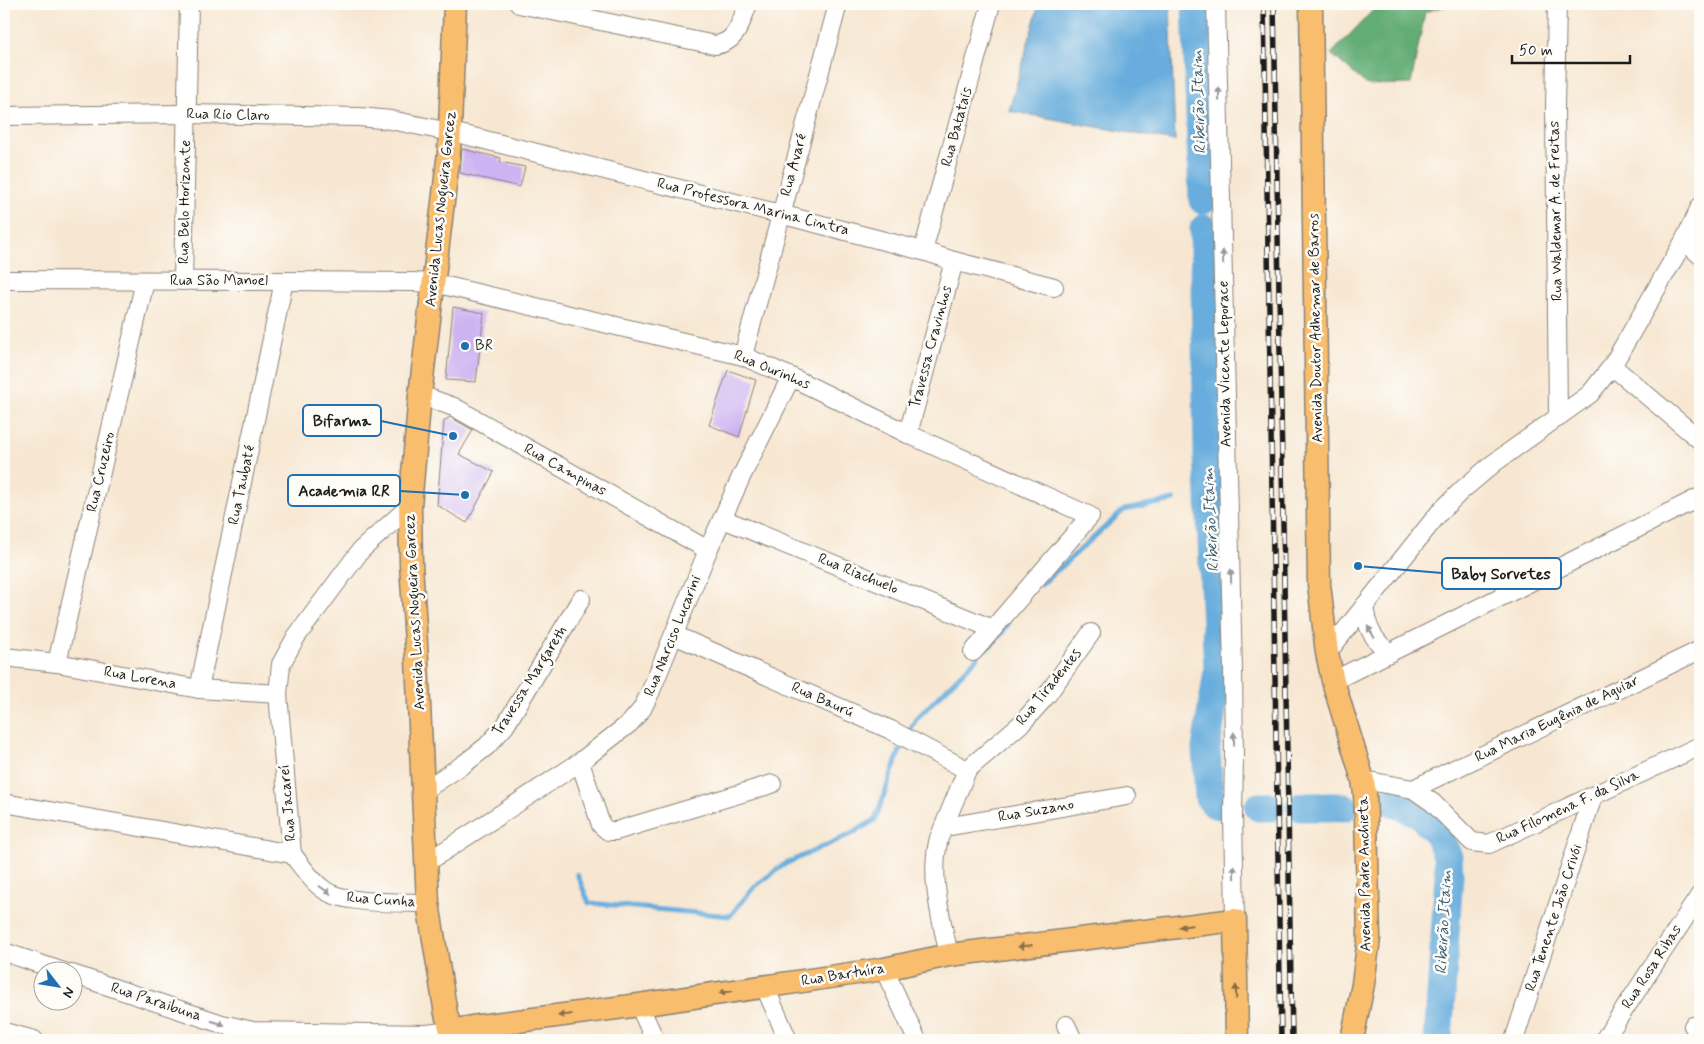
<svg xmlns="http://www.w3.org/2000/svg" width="1704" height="1044" font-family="Mynerve,sans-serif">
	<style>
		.forest { fill: #62ac74; stroke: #3f6448 }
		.water { fill: #67addd; stroke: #42647c }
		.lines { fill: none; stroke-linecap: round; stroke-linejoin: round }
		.stream { stroke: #67addd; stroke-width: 5 }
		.river { stroke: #67addd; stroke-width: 29 }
		.building { fill: #ccb3f2 }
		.minor-casing { stroke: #8a8277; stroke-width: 20 }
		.major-casing { stroke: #8a8277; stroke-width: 25 }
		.minor { stroke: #fff; stroke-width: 18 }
		.major { stroke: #f9be6d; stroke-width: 22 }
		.rail-casing { stroke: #1c1c1c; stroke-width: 5.5 }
		.rail { stroke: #fdfcf7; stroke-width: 4; stroke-dasharray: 11; stroke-linecap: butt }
		.oneway { fill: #999 }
		.oneway2 { fill: #8a6d44 }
		.poi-dot { fill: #1f6fb2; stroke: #fdfcf7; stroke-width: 2 }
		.labels { text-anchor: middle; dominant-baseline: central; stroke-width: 5; stroke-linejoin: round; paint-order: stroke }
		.street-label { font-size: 15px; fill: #1c1c1c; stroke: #fdfcf7 }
		.poi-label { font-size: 15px; fill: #1c1c1c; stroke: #fdfcf7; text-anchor: start }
		.water-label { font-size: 16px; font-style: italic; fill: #3e5d73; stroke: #fdfcf7 }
		.leader { fill: none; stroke: #1f6fb2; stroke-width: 2 }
		.callout-dot { fill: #1f6fb2; stroke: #fdfcf7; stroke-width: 2 }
		.callout { fill: #fdfcf7; stroke: #1f6fb2; stroke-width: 2 }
		.callout-label { font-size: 16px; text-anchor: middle; font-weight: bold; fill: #1c1c1c }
	</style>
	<rect width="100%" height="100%" fill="#fdfcf7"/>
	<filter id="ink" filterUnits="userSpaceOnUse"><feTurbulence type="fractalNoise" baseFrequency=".02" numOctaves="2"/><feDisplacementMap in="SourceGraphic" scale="10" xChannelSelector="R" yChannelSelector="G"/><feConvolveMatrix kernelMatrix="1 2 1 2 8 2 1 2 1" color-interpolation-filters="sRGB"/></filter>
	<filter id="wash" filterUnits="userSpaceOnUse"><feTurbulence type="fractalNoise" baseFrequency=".0096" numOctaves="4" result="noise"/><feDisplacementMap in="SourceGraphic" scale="20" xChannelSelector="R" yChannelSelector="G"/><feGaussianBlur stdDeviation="1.12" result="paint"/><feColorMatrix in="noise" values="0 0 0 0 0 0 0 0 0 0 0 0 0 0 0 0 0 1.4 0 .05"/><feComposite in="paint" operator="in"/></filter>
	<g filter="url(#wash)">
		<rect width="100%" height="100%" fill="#f7e7d2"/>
		<path class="forest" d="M1379,4H1452L1425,12L1411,84L1367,85L1331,54Z"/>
		<path class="water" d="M1039,4H1170L1175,141L1009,111Z"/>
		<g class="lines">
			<g class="stream">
				<path d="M1041,585L1124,510L1174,500"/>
				<path d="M988,648L1001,634L1008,624"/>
				<path d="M577,874L589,903L730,916L754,887L785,864L851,834L875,820L900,750L916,719L978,657"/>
			</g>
			<g class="river">
				<path d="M1196,4L1203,200"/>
				<path d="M1204,229L1208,454L1218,671L1206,748L1209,797L1215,804L1220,805"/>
				<path d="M1391,801L1420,814L1438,834L1448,857L1449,875L1438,1040"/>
				<path d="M1259,807H1270"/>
				<path d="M1301,807H1344"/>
			</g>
		</g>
		<g id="blocks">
			<g class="building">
				<path d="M462,149L501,158L500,162L525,167L520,187L460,173Z"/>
				<path d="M453,307L484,313L476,382L446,380Z"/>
				<path d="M728,370L756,380L739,437L709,425Z"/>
				<path d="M450,417L473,430L459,454L494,472L467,523L437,505L444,421Z"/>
			</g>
		</g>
	</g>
	<g filter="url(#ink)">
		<use href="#blocks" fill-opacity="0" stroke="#8a8277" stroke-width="1"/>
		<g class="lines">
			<g class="minor-casing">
				<g id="minor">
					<path d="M519,4L715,45C737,43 741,21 748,4"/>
					<path d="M1216,4L1233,671L1234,754L1233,815L1235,920"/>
					<path d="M1557,4L1555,107L1558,418"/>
					<path d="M4,116L186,114L359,117L391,120L469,136L780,214L923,251L954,261L1054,287"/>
					<path d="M1684,241L1700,255"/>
					<path d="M923,251L991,4"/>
					<path d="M4,280L284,281L412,282L434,283L743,356L791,377L908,434L1090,516L973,652"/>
					<path d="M183,281L189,4"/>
					<path d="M743,356L838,4"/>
					<path d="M1612,366L1700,440"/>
					<path d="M420,395L454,407L708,550"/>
					<path d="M908,434L954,261"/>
					<path d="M723,519L993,629"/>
					<path d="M1364,606C1367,628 1372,638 1389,653"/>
					<path d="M674,635L891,730L967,770"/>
					<path d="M1327,653L1439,513L1462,490L1494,463L1590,394L1612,366L1684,241L1700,207"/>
					<path d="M4,657L57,663L199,689L278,694"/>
					<path d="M57,663L145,281"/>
					<path d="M1333,681L1700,497"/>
					<path d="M199,689L284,281"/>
					<path d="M580,762L601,825L608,831H616L772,784"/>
					<path d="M1363,780L1413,789L1433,803L1472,842L1489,844L1700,746"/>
					<path d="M1413,789L1700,650"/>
					<path d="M423,791L464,764L487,746L505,726L581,599"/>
					<path d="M4,803L292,854"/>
					<path d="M945,827L1127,796"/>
					<path d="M292,854L278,694L281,664L296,637L361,550L410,506"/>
					<path d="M292,854C302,866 310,880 323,889C343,905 401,902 428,903"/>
					<path d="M426,863L580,762L630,723L642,709L650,693L708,550L742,475L791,377"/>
					<path d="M4,952L64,972"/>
					<path d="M949,955C941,917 929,877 939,838L967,770L1023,722L1047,695L1091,633"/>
					<path d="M884,969L917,1040"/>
					<path d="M72,974L222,1024L253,1031L427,1034L451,1031"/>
					<path d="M765,987L788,1040"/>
					<path d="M639,1005L655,1040"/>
					<path d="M1066,1025L1073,1040"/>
					<path d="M1693,1026L1700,1030"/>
					<path d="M4,1032L34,1040"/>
					<path d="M1514,1040L1593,796"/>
					<path d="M1604,1040L1700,895"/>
				</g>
			</g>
			<g class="major-casing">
				<g id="major">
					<path d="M1311,4L1319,584L1327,653L1333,681L1363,780L1365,794L1366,819L1369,938L1363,984L1352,1040"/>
					<path d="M451,1031L472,1027L639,1005L884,969L949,955L1235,920L1237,1040"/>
					<path d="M454,1040L446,1014L428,903L417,659L411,564L410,506L420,395L449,152L455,4"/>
				</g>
			</g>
			<use href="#minor" class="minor"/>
			<use href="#major" class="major"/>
			<g class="rail-casing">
				<g id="rail">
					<path d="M1264,4L1281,1040"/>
					<path d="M1274,4L1292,1040"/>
				</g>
			</g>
			<use href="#rail" class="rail"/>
		</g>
		<defs><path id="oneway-solid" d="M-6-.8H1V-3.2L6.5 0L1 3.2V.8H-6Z" transform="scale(1.25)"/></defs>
		<g class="oneway">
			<use href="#oneway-solid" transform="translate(1219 94) rotate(-91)"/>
			<use href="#oneway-solid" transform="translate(1223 257) rotate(-91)"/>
			<use href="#oneway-solid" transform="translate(1231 576) rotate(-91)"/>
			<use href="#oneway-solid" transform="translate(1371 632) rotate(-121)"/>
			<use href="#oneway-solid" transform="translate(1234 739) rotate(-91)"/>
			<use href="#oneway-solid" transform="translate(1234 872) rotate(-91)"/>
			<use href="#oneway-solid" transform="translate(325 890) rotate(35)"/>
			<use href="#oneway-solid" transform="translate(218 1023) rotate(17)"/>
		</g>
		<g class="oneway2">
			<use href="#oneway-solid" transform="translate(1186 926) rotate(173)"/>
			<use href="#oneway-solid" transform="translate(1025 946) rotate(173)"/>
			<use href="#oneway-solid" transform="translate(726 992) rotate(172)"/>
			<use href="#oneway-solid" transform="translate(1236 992) rotate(-91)"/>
			<use href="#oneway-solid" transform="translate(565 1015) rotate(173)"/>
		</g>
	</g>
	<circle class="poi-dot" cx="465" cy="346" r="5"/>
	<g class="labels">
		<g class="street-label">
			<text transform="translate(228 115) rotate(1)">Rua Rio Claro</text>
			<text transform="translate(957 127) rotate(-75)">Rua Batatais</text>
			<text transform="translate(794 165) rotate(-75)">Rua Avaré</text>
			<text transform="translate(185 202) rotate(-89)">Rua Belo Horizonte</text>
			<text transform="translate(753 207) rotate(14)">Rua Professora Marina Cintra</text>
			<text transform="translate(441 209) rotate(-84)">Avenida Lucas Nogueira Garcez</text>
			<text transform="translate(1556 211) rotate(-91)">Rua Waldemar A. de Freitas</text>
			<text x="219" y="281">Rua São Manoel</text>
			<text transform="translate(1316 328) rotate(-91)">Avenida Doutor Adhemar de Barros</text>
			<text transform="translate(931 347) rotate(-75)">Travessa Cravinhos</text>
			<text transform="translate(1225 364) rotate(-91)">Avenida Vicente Leporace</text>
			<text transform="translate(772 370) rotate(22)">Rua Ourinhos</text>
			<text transform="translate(565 470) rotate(29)">Rua Campinas</text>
			<text transform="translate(101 472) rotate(-77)">Rua Cruzeiro</text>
			<text transform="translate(242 485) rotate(-78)">Rua Taubaté</text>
			<text transform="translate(858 574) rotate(22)">Rua Riachuelo</text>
			<text transform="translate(415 612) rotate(-93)">Avenida Lucas Nogueira Garcez</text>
			<text transform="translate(673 636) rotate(-68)">Rua Narciso Lucarini</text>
			<text transform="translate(140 678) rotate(10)">Rua Lorena</text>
			<text transform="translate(530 681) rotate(-58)">Travessa Margareth</text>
			<text transform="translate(1049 687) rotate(-51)">Rua Tiradentes</text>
			<text transform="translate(822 700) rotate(24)">Rua Baurú</text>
			<text transform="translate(1557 719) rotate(-26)">Rua Maria Eugênia de Aguiar</text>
			<text transform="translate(288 803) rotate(-95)">Rua Jacareí</text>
			<text transform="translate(1568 807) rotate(-25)">Rua Filomena F. da Silva</text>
			<text transform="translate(1036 811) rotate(-10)">Rua Suzano</text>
			<text transform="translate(1365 874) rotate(-91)">Avenida Padre Anchieta</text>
			<text transform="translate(381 900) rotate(4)">Rua Cunha</text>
			<text transform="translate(1554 918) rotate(-72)">Rua Tenente João Crivói</text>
			<text transform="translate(1652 967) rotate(-57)">Rua Rosa Ribas</text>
			<text transform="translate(843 975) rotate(-9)">Rua Bartuíra</text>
			<text transform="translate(156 1002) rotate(18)">Rua Paraibuna</text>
		</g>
		<g class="poi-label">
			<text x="475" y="346">BR</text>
		</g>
		<g class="water-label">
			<text transform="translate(1199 102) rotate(-92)">Ribeirão Itaim</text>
			<text transform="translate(1211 520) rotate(-93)">Ribeirão Itaim</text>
			<text transform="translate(1444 922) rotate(-87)">Ribeirão Itaim</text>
		</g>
	</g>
	<path class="leader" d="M453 436L381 421M465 495L400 491M1358 566L1442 573"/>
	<g class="callout-dot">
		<circle cx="453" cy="436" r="5"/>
		<circle cx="465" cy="495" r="5"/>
		<circle cx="1358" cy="566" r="5"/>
	</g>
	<g class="callout">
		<rect x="303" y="405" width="78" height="31" rx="5"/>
		<rect x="288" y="475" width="112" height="31" rx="5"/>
		<rect x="1442" y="558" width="119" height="31" rx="5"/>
	</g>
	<g class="callout-label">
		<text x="342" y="426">Bifarma</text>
		<text x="344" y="496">Academia RR</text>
		<text x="1501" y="579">Baby Sorvetes</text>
	</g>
	<rect width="1704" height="1044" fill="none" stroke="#fdfcf7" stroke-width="20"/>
	<g transform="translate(58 986) rotate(121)"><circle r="24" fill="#fdfcf7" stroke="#a3a29f"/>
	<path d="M0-4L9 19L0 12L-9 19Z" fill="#1f6fb2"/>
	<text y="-8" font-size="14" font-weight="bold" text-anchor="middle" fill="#1c1c1c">N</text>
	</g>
	<path d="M1512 55v8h118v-8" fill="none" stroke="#1c1c1c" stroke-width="2.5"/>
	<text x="1519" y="55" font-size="15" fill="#1c1c1c" stroke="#fdfcf7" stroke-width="4" paint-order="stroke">50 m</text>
</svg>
